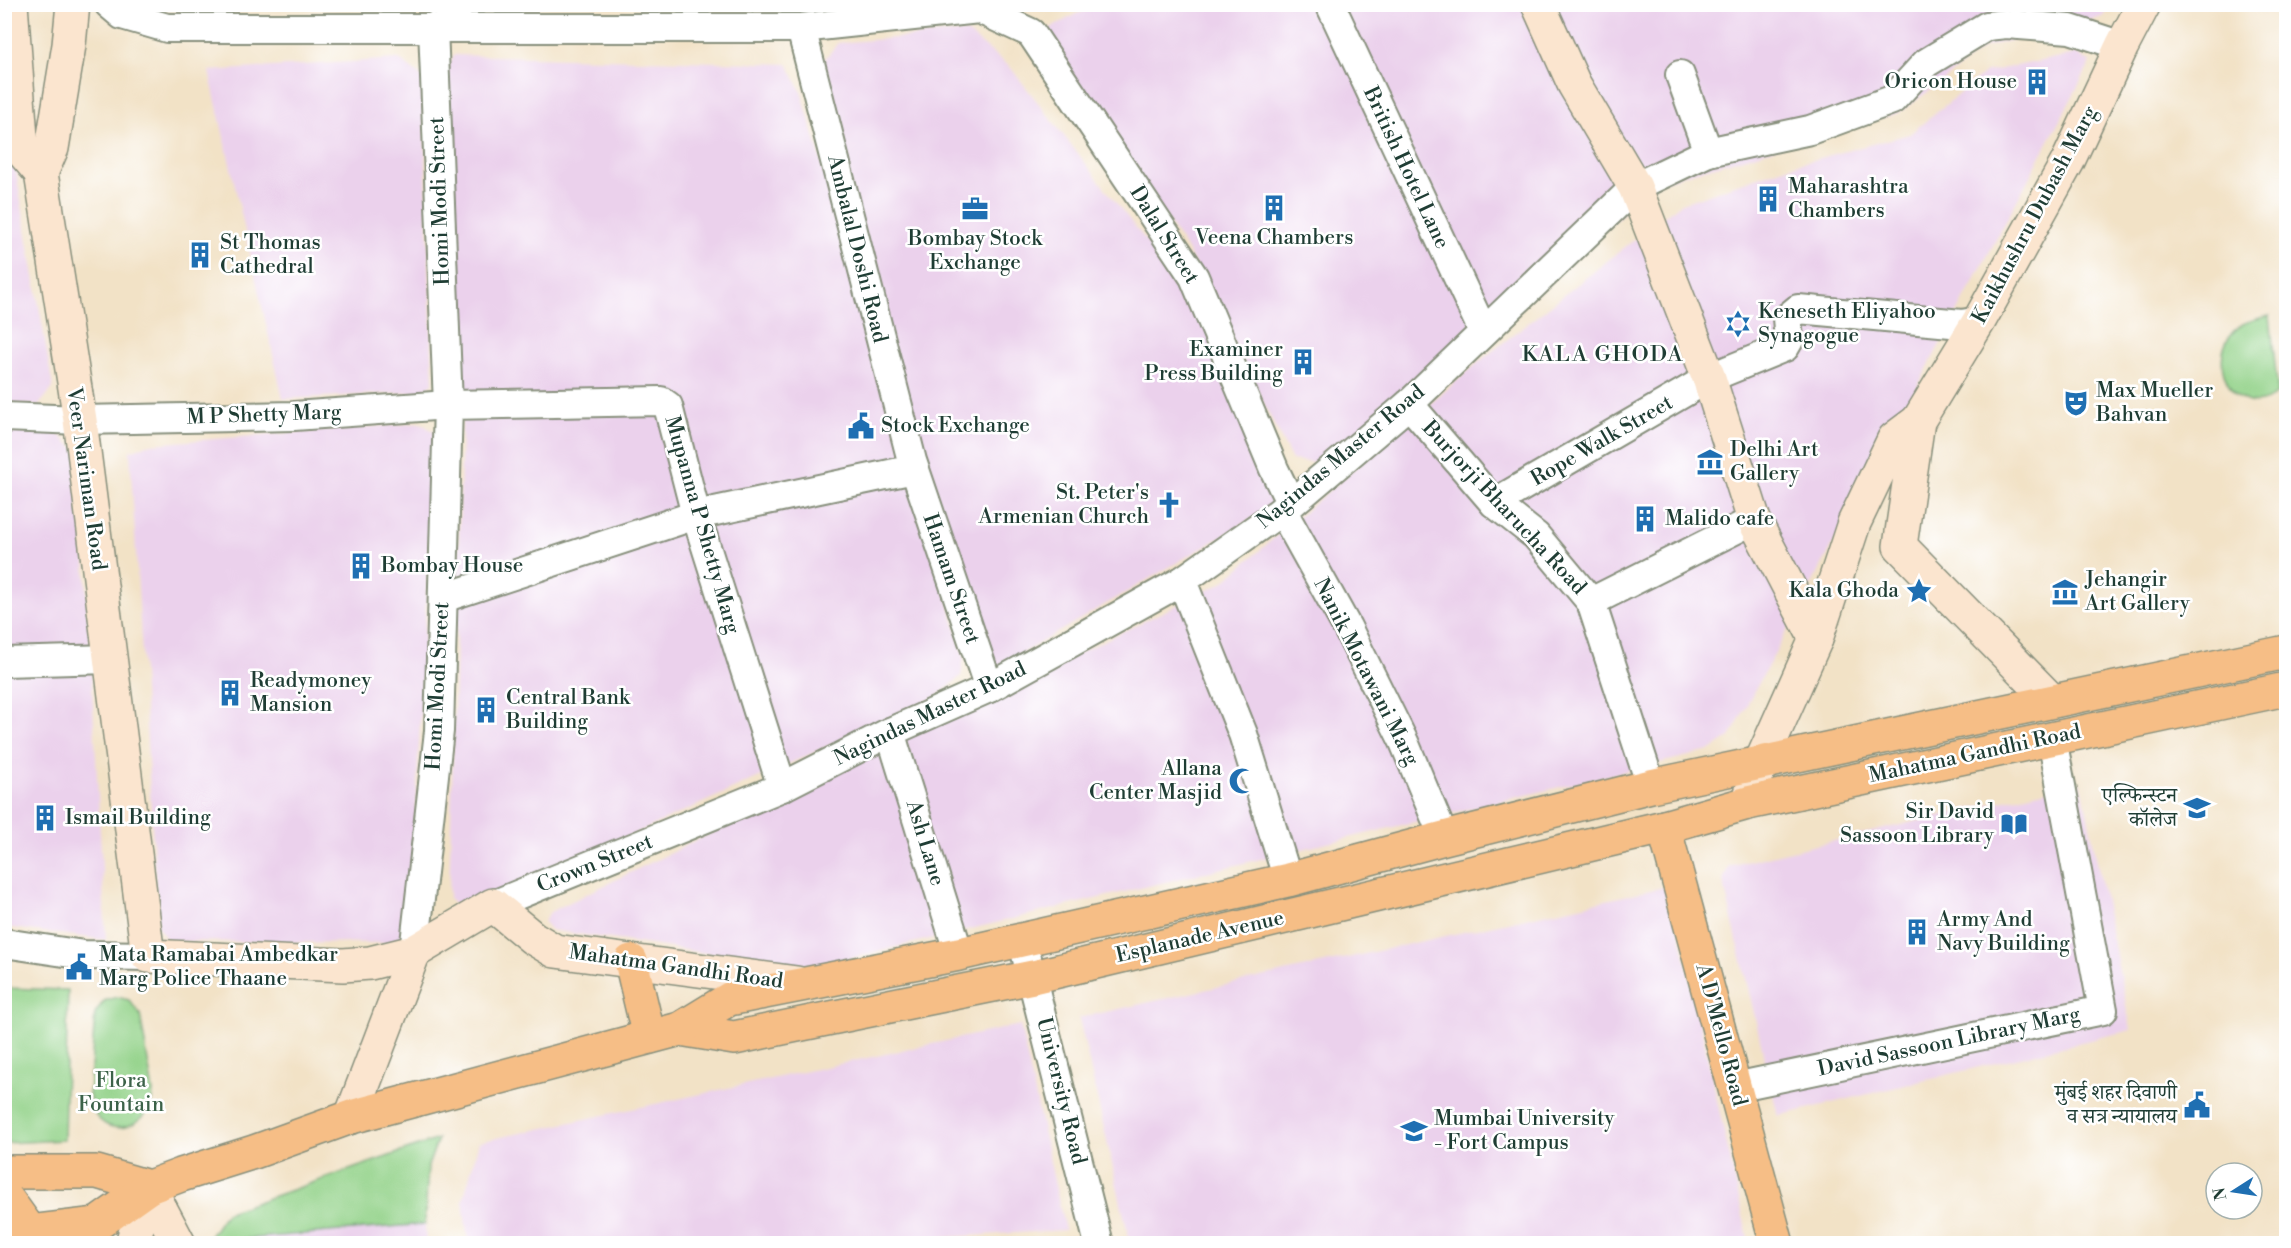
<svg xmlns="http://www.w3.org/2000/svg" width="2291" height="1248" font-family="'Libre Bodoni','Noto Serif Devanagari',serif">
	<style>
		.built { fill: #ebd1ec }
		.green { fill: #91d187; stroke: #58875e; stroke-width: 1.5 }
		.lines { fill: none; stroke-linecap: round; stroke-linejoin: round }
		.street-casing { stroke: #88907d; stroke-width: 32 }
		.secondary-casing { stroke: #88907d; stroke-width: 36 }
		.primary-casing { stroke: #88907d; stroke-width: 36 }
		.street { stroke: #fff; stroke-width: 28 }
		.secondary { stroke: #fbe5cf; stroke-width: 33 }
		.primary { stroke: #f6be86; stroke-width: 33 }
		.labels { text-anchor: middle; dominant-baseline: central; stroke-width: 5; stroke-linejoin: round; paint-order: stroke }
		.poi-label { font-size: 21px; fill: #1f3d34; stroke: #fff; text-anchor: start }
		.street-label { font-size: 21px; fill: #1f3d34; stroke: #fff }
		.park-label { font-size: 21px; fill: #3c6249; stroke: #fff }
		.neighbourhood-label { font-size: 22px; letter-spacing: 1.5px; fill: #1f3d34; stroke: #fff }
	</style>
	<rect width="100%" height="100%" fill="#fff"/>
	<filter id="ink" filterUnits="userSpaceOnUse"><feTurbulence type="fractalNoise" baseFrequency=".0167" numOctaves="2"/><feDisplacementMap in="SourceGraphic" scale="12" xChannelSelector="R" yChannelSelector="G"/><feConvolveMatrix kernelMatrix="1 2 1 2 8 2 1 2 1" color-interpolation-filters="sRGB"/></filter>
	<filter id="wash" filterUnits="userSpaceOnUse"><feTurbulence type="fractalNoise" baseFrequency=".008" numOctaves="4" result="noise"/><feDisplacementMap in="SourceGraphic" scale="24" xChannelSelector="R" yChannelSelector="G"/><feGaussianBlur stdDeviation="1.35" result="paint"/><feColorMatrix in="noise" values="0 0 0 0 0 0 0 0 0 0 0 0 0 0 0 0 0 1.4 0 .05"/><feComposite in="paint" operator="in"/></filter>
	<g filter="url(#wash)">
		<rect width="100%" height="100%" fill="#f2e2c6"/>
		<g class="built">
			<path d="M1106,4L2108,5L2103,17L1984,47L1939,84L1898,113L1660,182L1325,464L1292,460L1188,251L1040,34L1076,14Z"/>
			<path d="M967,32L1010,67L1201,311L1279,503L993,670L915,444L821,64L838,43Z"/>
			<path d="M2076,54L2091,62L1730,737L1709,751L821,965H786L551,930L544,922L550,912L1222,583L1480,361L1680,204L1787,167L1910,134L1986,72Z"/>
			<path d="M454,55L788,64L801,91L964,657L961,676L936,697L462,912L449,898L462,428L445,72Z"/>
			<path d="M399,59L423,78L433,383L422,392L283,399L209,71Z"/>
			<path d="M4,101L53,388L38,406L5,404Z"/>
			<path d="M421,423L434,432L410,930L393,943L168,941L158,927L130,451L151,444Z"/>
			<path d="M5,432H56L79,453L106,940L5,927Z"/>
			<path d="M2081,782L2131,1030L1778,1116L1723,880L1729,866Z"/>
			<path d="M1669,886L1749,1243H1130L1079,1018Z"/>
			<path d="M1020,1025L1065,1230L832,1244L468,1243L463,1201L479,1142Z"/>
			<path d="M425,1224L426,1243L205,1244L206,1242Z"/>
		</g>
		<g class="green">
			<path d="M2270,316L2278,393C2236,430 2197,352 2243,324C2252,319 2261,318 2270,316Z"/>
			<path d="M5,988L68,990L64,1140L5,1143Z"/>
			<path d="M117,997L129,1000L140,1014L153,1091C153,1121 117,1141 97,1117C92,1111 91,1102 89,1095L95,1013L104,1001Z"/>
			<path d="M438,1139L428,1166L425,1224L206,1242L226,1213Z"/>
		</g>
	</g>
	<g filter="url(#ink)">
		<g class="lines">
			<g class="street-casing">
				<g id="street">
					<path d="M109,4L122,15L167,28H801L979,9L1003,4"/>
					<path d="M1330,4L1483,331"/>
					<path d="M979,9L1031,33L1194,277L1274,469L1291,504"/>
					<path d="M801,28L912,461L989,688"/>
					<path d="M1680,75L1708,152"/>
					<path d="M1409,404L1494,503L1536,536L1591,602L1651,786"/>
					<path d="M4,417L80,420L294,416L448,405L661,401L668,406L696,515L782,787"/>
					<path d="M1494,503L1709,378L1785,347L1789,340L1787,318L1798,309L1962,324L1979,321"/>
					<path d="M1282,510L1347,627L1404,742L1444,838"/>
					<path d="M1182,581L1243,734L1288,880"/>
					<path d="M443,598L696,515L914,469"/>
					<path d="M1591,602L1754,520"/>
					<path d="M4,662L110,659"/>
					<path d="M890,732L959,954"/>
					<path d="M493,905L782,787L890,732L989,688L1182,581L1291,504L1409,404L1635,187L1708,152L1810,130L1892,100L1926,63L1987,26L2006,24L2070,29L2122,46"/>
					<path d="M1022,939L1099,1244"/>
					<path d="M4,943L84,955L148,956"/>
					<path d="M414,952L439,731L448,405L433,27"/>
					<path d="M1735,1087L2103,1010L2052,738"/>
				</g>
			</g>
			<g class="secondary-casing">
				<g id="secondary">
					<path d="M11,4L22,151L41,173"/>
					<path d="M73,4L69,45L52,148L41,173L80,420L148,956L343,965L370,963L414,952L493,905L533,938L555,951L797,983"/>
					<path d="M1538,4L1574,84L1635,187L1709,378L1754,520L1816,639"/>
					<path d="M2051,700L1900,546L1918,421L1979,321L2068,161L2122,46L2144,4"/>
					<path d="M1748,803L1761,762L1816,639L1854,523L1894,439L1918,421"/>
					<path d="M351,1117L414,952"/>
					<path d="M149,1187L179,1244"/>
					<path d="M132,1244L149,1187"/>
				</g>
			</g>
			<g class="primary-casing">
				<g id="primary">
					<path d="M1664,827L1777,1244"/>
					<path d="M631,961L649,1037"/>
					<path d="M680,1029L734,1038L904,1003L1033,977L1664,827L1748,803L2286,689"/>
					<path d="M4,1172H97L149,1187"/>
					<path d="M4,1195L30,1231"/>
					<path d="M4,1235L97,1224L149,1187L181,1175L254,1152L351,1117L680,1029L729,999L959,954L1288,880L1444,838L1651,786L2286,652"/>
				</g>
			</g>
			<use href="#street" class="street"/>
			<use href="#secondary" class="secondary"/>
			<use href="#primary" class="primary"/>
		</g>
	</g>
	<defs>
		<g id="building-bare" transform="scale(2.07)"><path d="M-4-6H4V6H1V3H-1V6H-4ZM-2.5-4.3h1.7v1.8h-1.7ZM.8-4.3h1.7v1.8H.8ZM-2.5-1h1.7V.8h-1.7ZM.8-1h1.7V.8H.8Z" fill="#1f6fb2" stroke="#fff" stroke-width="2.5" paint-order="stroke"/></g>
		<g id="office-bare" transform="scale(2.07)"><path d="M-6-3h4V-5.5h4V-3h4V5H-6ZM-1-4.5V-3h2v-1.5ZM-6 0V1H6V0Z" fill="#1f6fb2" stroke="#fff" stroke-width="2.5" paint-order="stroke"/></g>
		<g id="synagogue-bare" transform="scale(2.07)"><path d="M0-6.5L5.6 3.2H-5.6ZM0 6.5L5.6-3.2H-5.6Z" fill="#1f6fb2" stroke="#fff" stroke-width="2.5" paint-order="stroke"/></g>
		<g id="theatre-bare" transform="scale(2.07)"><path d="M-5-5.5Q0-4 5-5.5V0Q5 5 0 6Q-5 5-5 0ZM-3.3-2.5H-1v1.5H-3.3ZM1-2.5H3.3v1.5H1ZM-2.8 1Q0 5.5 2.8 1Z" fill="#1f6fb2" stroke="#fff" stroke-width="2.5" paint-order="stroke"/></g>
		<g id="civic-bare" transform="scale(2.07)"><path d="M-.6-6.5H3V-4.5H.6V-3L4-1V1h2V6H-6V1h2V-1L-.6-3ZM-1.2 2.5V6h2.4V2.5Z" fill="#1f6fb2" stroke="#fff" stroke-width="2.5" paint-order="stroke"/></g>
		<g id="museum-bare" transform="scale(2.07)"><path d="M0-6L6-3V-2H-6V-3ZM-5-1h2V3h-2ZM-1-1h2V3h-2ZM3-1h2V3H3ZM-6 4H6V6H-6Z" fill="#1f6fb2" stroke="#fff" stroke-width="2.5" paint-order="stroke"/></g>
		<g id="church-bare" transform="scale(2.07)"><path d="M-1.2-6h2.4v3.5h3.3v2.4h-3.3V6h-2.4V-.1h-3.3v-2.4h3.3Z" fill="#1f6fb2" stroke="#fff" stroke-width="2.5" paint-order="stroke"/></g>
		<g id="sight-bare" transform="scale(2.07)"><path d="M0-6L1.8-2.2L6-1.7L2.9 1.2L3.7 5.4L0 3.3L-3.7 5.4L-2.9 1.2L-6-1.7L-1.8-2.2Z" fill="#1f6fb2" stroke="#fff" stroke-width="2.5" paint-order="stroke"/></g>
		<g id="mosque-bare" transform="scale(2.07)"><path d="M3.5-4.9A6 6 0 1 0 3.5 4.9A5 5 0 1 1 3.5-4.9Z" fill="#1f6fb2" stroke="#fff" stroke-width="2.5" paint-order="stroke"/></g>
		<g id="university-bare" transform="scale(2.07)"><path d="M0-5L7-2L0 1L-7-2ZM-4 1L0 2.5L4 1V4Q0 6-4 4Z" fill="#1f6fb2" stroke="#fff" stroke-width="2.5" paint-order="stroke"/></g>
		<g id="library-bare" transform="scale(2.07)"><path d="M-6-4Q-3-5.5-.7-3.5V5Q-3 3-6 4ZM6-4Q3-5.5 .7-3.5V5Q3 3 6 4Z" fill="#1f6fb2" stroke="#fff" stroke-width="2.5" paint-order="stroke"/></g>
	</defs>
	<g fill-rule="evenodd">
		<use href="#building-bare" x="2037" y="82"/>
		<use href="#building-bare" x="1768" y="199"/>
		<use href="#building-bare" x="1274" y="208"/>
		<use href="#office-bare" x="975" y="209"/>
		<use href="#building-bare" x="200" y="255"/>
		<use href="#synagogue-bare" x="1738" y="324"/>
		<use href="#building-bare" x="1303" y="362"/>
		<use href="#theatre-bare" x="2076" y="403"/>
		<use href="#civic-bare" x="861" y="426"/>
		<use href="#museum-bare" x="1710" y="462"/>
		<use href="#church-bare" x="1169" y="505"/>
		<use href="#building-bare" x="1645" y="519"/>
		<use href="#building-bare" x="361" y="566"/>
		<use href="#sight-bare" x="1919" y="591"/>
		<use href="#museum-bare" x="2065" y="592"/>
		<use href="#building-bare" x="230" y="693"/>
		<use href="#building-bare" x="486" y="710"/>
		<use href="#mosque-bare" x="1242" y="781"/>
		<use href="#university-bare" x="2197" y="808"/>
		<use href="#building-bare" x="45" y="818"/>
		<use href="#library-bare" x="2014" y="824"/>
		<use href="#building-bare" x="1917" y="932"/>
		<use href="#civic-bare" x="79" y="967"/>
		<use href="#civic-bare" x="2197" y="1105"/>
		<use href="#university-bare" x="1414" y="1131"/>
	</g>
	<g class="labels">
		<g class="poi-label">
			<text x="2017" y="82" text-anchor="end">Oricon House</text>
			<text x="1788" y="187">Maharashtra<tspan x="1788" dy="24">Chambers</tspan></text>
			<text x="1274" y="238" text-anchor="middle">Veena Chambers</text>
			<text x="975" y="239" text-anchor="middle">Bombay Stock<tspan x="975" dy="24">Exchange</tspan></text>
			<text x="220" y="243">St Thomas<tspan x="220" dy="24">Cathedral</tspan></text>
			<text x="1758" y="312">Keneseth Eliyahoo<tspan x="1758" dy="24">Synagogue</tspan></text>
			<text x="1283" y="350" text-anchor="end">Examiner<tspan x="1283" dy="24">Press Building</tspan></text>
			<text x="2096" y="391">Max Mueller<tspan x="2096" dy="24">Bahvan</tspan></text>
			<text x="881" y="426">Stock Exchange</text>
			<text x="1730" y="450">Delhi Art<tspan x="1730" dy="24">Gallery</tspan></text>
			<text x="1149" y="493" text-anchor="end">St. Peter's<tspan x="1149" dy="24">Armenian Church</tspan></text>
			<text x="1665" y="519">Malido cafe</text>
			<text x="381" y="566">Bombay House</text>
			<text x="2085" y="580">Jehangir<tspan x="2085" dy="24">Art Gallery</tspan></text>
			<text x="1899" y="591" text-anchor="end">Kala Ghoda</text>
			<text x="250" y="681">Readymoney<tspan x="250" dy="24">Mansion</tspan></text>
			<text x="506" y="698">Central Bank<tspan x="506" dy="24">Building</tspan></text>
			<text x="1222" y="769" text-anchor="end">Allana<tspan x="1222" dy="24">Center Masjid</tspan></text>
			<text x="2177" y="796" text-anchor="end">एल्फिन्स्टन<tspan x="2177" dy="24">कॉलेज</tspan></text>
			<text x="1994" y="812" text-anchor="end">Sir David<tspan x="1994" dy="24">Sassoon Library</tspan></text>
			<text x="65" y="818">Ismail Building</text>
			<text x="1937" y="920">Army And<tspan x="1937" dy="24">Navy Building</tspan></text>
			<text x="99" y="955">Mata Ramabai Ambedkar<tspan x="99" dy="24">Marg Police Thaane</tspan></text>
			<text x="2177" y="1093" text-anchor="end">मुंबई शहर दिवाणी<tspan x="2177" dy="24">व सत्र न्यायालय</tspan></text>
			<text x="1434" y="1119">Mumbai University<tspan x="1434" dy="24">- Fort Campus</tspan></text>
		</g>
		<g class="street-label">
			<text transform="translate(1406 168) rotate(65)">British Hotel Lane</text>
			<text transform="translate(440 201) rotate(-92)">Homi Modi Street</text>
			<text transform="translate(2035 215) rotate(-62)">Kaikhushru Dubash Marg</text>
			<text transform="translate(1164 235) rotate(58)">Dalal Street</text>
			<text transform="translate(857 249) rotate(76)">Ambalal Doshi Road</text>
			<text transform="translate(264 415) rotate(-2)">M P Shetty Marg</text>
			<text transform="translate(1602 441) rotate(-30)">Rope Walk Street</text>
			<text transform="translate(1341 457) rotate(-40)">Nagindas Master Road</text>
			<text transform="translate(86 479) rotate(82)">Veer Nariman Road</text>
			<text transform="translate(1504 508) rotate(47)">Burjorji Bharucha Road</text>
			<text transform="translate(702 525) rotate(74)">Mupanna P Shetty Marg</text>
			<text transform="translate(951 579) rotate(71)">Hamam Street</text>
			<text transform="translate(1366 672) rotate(63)">Nanik Motawani Marg</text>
			<text transform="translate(438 686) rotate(-87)">Homi Modi Street</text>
			<text transform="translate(930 714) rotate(-26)">Nagindas Master Road</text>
			<text transform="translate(1975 754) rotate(-12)">Mahatma Gandhi Road</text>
			<text transform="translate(925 843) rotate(73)">Ash Lane</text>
			<text transform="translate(595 864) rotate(-22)">Crown Street</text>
			<text transform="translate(1200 937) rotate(-13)">Esplanade Avenue</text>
			<text transform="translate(676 967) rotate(8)">Mahatma Gandhi Road</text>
			<text transform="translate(1721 1035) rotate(75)">A D'Mello Road</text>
			<text transform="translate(1949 1042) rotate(-12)">David Sassoon Library Marg</text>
			<text transform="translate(1061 1091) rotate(76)">University Road</text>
		</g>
		<g class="park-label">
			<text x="121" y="1081">Flora<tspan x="121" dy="24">Fountain</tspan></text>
		</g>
		<g class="neighbourhood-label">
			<text x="1603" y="354">KALA GHODA</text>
		</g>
	</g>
	<rect width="2291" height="1248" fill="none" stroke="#fff" stroke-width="24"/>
	<g transform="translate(2234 1191) rotate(258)"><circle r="28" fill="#ffffff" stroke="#a5b1ae" stroke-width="1.5"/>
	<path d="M0-4.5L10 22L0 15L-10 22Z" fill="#1f6fb2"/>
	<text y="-9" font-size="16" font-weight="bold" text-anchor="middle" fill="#1f3d34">N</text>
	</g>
</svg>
